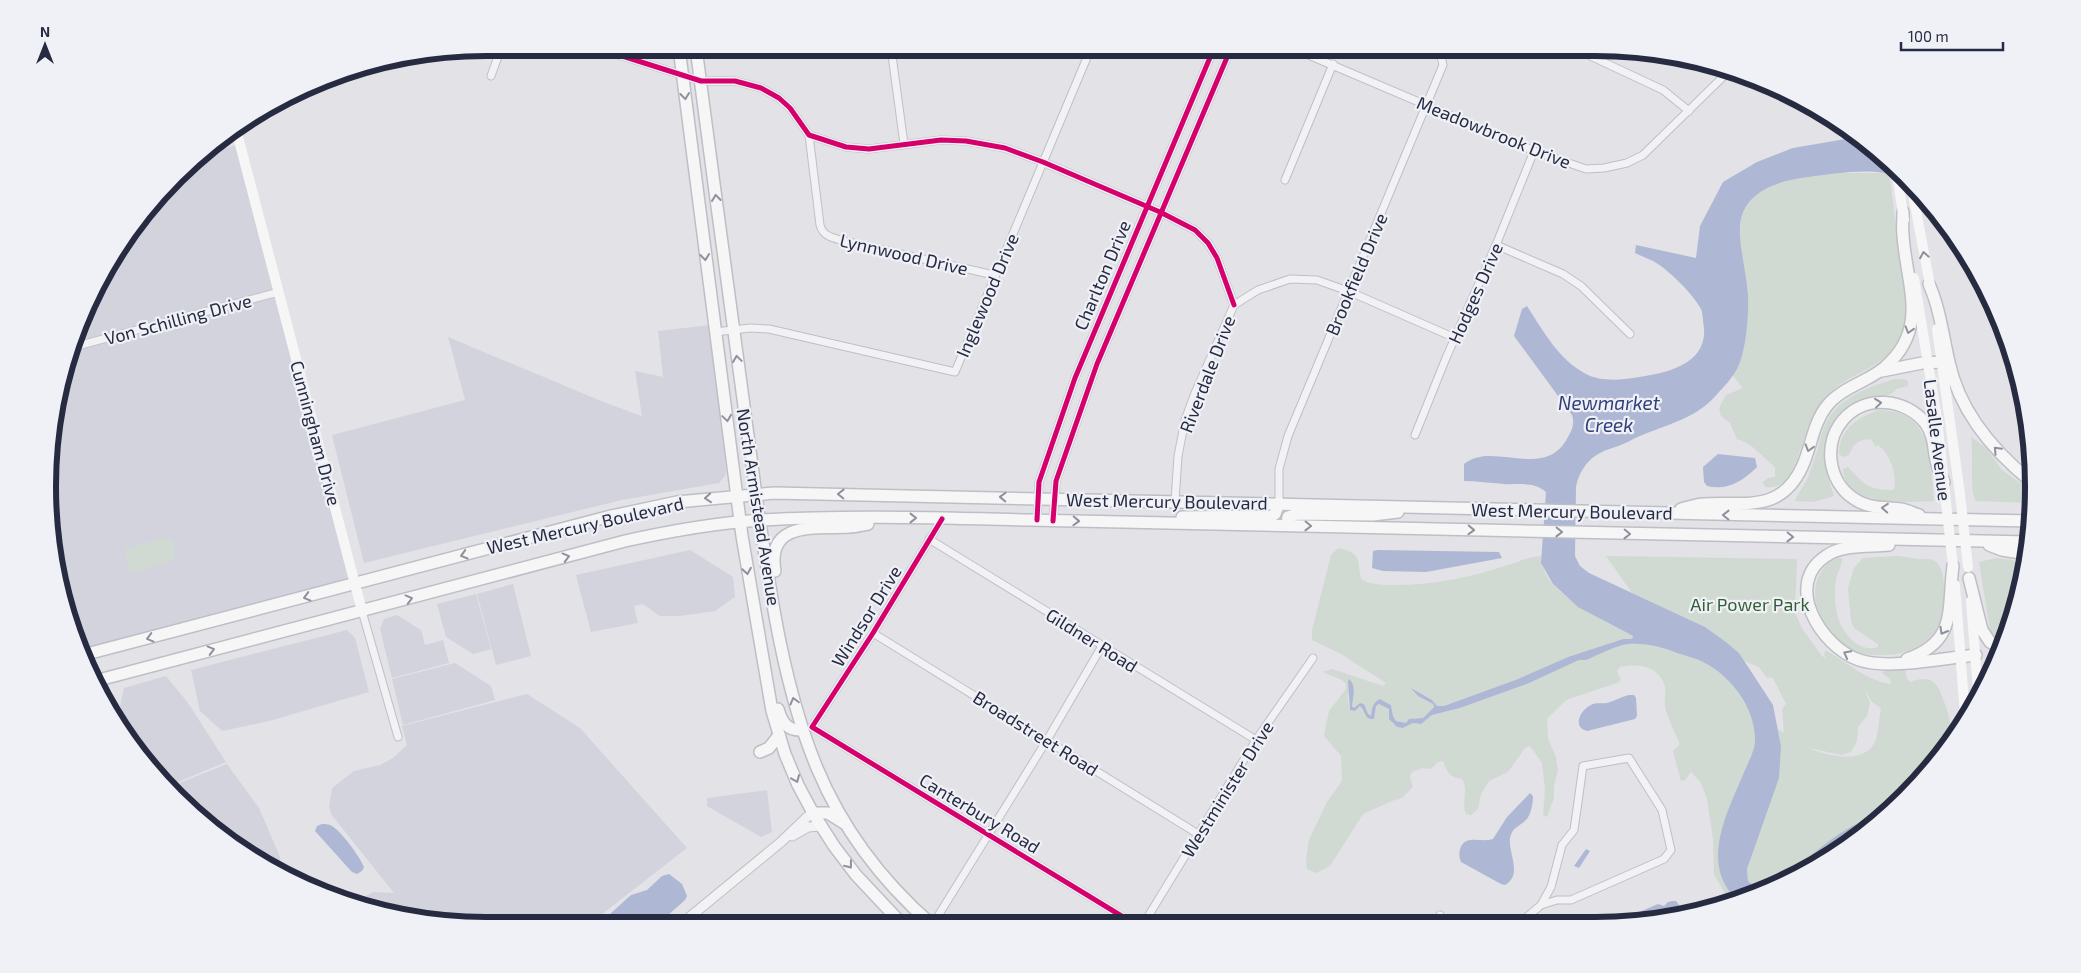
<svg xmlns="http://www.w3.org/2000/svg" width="2081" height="973" font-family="'Exo 2',sans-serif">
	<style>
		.built { fill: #d2d3dd }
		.green { fill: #d0dad2; fill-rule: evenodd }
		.water { fill: #aeb8d4 }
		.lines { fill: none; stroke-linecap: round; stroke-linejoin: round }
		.stream { stroke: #aeb8d4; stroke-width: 2 }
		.minor-casing { stroke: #bfbfc5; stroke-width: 9 }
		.tertiary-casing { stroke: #bfbfc5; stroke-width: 11 }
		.primary-casing { stroke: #bebfc5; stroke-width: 14 }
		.minor { stroke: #f2f2f4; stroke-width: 7 }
		.tertiary { stroke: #f2f2f4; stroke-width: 9 }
		.secondary { stroke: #f6f6f7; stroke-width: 10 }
		.primary { stroke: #f6f6f7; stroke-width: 11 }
		.secondary-bridge { stroke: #f6f6f7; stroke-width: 10 }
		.cycleway-casing { stroke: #eff1f7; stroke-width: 8 }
		.cycleway { stroke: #d6006c; stroke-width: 5 }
		.oneway { stroke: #8e909c }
		.labels { text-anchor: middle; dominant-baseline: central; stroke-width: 4.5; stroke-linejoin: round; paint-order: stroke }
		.street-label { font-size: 18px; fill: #272b42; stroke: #eff1f7 }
		.park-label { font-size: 18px; fill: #335f35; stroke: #eff1f7 }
		.water-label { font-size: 19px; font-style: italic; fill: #2f3f79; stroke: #eff1f7 }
		.rim { fill: none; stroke: #272b42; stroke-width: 6 }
	</style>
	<rect width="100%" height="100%" fill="#e2e2e7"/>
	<g class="built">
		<path d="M240,144L356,583L83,655L71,627L51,544L56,401L106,267L197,156Z"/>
		<path d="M710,325L721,410L726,472L725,476L719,483L622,500L364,563L332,435L465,400L448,337L606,403L642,416L635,371L663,377L658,331Z"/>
		<path d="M690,550L733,577L735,597L715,611L680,616H660L643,604L634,606L638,623L591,632L576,575Z"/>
		<path d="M513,584L531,656L496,665L477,594Z"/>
		<path d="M476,594L491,649L473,654L446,637L437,604Z"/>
		<path d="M397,615L421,630L425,645L443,640L449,663L392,678L380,629L384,619Z"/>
		<path d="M347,630L355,638L369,692L269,721L222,731L200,711L191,670Z"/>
		<path d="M455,663L491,686L495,700L403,725L392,679Z"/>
		<path d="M166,676L188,703L226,762L171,785L133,738L120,707L124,688Z"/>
		<path d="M527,694L580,728L687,848L588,925H486L401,917L374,909L364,897L373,892L394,893L331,814L329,806L332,788L354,771L380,765L393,758L407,745L402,726Z"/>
		<path d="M227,764L259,808L281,859L272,863L197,817L172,786Z"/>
		<path d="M767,790L772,832L761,837L707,806V798Z"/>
	</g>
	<g class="green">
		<path d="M1842,173H1883L1889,175C1894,201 1895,228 1900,254C1903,275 1910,298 1907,319C1899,370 1849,368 1825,398C1816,410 1808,425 1804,439C1797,458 1791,491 1765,487L1763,482L1768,478L1775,477V467C1762,457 1754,444 1737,439L1730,423L1721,416L1719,408L1726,395L1743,388L1732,375L1736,370C1740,347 1748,316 1748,294C1748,274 1740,254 1740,234C1739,179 1801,178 1842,173Z"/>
		<path d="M1895,379H1904L1908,381V386L1896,389C1891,398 1878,395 1868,398C1853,401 1843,409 1834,422C1818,446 1825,470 1834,496L1813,502L1795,501C1797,494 1801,491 1804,485C1809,477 1811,468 1814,460C1819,448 1820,435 1826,423C1837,398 1871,386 1895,379Z"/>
		<path d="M1879,410C1887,411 1898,411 1905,415C1932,430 1932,475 1934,501C1908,502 1845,508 1843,469L1848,467C1865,485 1868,490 1894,490C1897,474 1891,455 1878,445L1876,447L1871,439C1858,440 1854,443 1849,455L1843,457L1839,454C1839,429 1858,417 1879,410Z"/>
		<path d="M1971,437L1986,448L2002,470L2033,492L2032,503L1976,501C1969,491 1974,453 1971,437Z"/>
		<path d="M168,537C174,541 177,554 174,560L135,572L130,571L124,552L126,549Z"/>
		<path d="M1338,548C1361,553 1357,558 1361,579C1370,585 1384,585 1395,585C1432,585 1469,578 1505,566C1518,562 1528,557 1542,556C1537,591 1607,622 1633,636L1632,639H1623L1568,657L1518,679L1444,706H1437L1432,700L1413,689L1418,696L1433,704L1434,707L1423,718L1410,719L1406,723L1396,721L1393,716L1391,705L1380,699C1372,703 1372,708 1371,716L1368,715L1364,704L1360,703L1354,709L1352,706C1353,697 1357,686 1349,680L1348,701L1350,710L1355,711L1360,706L1365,716L1370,719H1374L1376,706L1379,704L1389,709V719L1397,727L1403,728L1413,723L1421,724L1432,715L1460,708L1527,684L1579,660H1586C1599,655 1616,645 1629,644C1646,643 1662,647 1677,653C1686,656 1695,658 1703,662C1731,676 1756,707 1755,740C1755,750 1748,763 1744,772C1728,811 1699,863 1736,899L1729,901L1714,874L1713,839L1707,799L1701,783L1691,772L1685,780L1681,781L1673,751L1680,744C1675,732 1668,719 1665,707C1664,701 1666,694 1665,687C1660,666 1638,663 1620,667L1617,671L1621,680L1617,683L1566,700L1547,719L1548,739L1556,757L1558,771L1554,785V798L1547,817L1543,815L1545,789L1542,763L1530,746L1525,748L1508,772L1489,781L1481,794L1478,809L1471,815L1466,814C1461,803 1469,789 1462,779C1448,777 1448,772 1443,761L1438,762L1431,769L1422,768L1412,772L1410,777L1413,787L1402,798L1392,801L1363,814L1330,866L1316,873L1307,869L1306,859L1309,840L1327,802L1342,781L1341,756L1324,736L1329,711L1346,689V684L1342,680L1323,672L1332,669L1383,686L1386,683L1341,654L1312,640V630L1331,555Z"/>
		<path d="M1606,556L1797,559L1795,613L1803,630L1822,656L1827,659L1824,655L1825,650C1847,662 1866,681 1891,684L1890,679L1882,673L1886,669L1905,670L1907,679L1911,682C1923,677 1934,677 1940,691C1946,707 1953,722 1950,739C1948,755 1897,800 1883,814L1871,817L1767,889L1755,887L1748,881L1747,870L1781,746L1778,729L1784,733L1782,709L1786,704L1773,678L1766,677L1759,667L1744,661L1739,653L1726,642L1704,627L1632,593ZM1864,688L1872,702L1881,708C1879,718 1879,729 1876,739C1867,766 1827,756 1808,748L1842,755L1851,752L1857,741L1858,727L1867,716L1870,703Z"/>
		<path d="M1895,556C1903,556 1910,558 1917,559C1921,560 1925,558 1929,559C1941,560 1944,576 1944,586C1946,610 1941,632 1920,645C1905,654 1896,655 1880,655C1869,655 1860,655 1850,649C1826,635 1804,598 1821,572C1826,564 1833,558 1842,558C1842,566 1837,573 1836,580C1833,602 1836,626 1853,641C1860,647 1869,650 1878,647V644L1854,628L1851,621L1848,588L1854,568L1863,558Z"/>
		<path d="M1996,558L2013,560L2017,564L2015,585L2016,601L2004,643L1997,639L1990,630L1979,562Z"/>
	</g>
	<g class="water">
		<path d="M1857,137L1909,181C1901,179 1892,175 1884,173C1862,169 1831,174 1809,177C1774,181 1737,194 1740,235C1741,255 1747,275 1748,295C1749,315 1746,352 1737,369C1732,378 1725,386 1718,393C1698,418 1668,424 1640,436C1634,438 1629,442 1623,444C1614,448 1603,450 1595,456C1585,463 1578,475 1576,487L1575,556L1580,566L1589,573L1705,627L1726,642L1739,653L1773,705L1781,746L1779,778L1747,869L1748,881L1755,887L1767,889C1806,864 1837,825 1883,814L1862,835L1763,892L1736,899C1699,863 1728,811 1744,772C1748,763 1755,750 1755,740C1755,707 1731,676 1703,662C1695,658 1686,656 1677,653C1662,647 1646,643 1629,644C1616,645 1599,655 1586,660H1579L1527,684L1460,708L1432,715L1421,724L1413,723L1403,728L1397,727L1389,719V709L1379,704L1376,706L1374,719C1364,720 1366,712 1360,706L1355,711L1350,710L1348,682L1349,679C1357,686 1353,697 1352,706L1354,708L1360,703L1364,704L1368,714L1371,716C1372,708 1372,703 1380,699L1391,705L1393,716L1396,721L1406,723L1409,719L1423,718L1434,707L1433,704L1418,696L1411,688L1432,700L1437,706H1444L1518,679L1568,657L1623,639H1632L1633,636L1578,607L1553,584L1541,563L1546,492C1534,481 1518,485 1504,484C1490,483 1477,481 1464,481V464C1493,440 1545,482 1568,437C1572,430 1575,424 1572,415L1514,336L1522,309L1527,306C1544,332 1558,359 1586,374C1601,382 1623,380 1639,377C1667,373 1707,364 1704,328C1703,322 1703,314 1701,309C1693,294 1668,269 1653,261C1647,258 1641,256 1635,253L1636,245L1696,258L1700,226L1723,182L1757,162L1793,148Z"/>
		<path d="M1718,454L1755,458L1757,467C1743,481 1727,491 1707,486L1704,482L1703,467Z"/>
		<path d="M1378,550L1499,552L1502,558L1426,572L1383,571L1372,568L1373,551Z"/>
		<path d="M1630,695H1634L1636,698L1637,716L1635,719L1587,731C1572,727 1580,710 1591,705C1596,702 1602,704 1607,703C1615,701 1622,696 1630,695Z"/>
		<path d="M1530,793L1533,796C1533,803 1531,816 1525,821C1518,827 1512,828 1510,838C1508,853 1523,875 1505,885L1501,884L1461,862C1459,857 1459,854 1460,849C1465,834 1481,843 1493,839L1507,817Z"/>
		<path d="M322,824C325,824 328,824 330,825C340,829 360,857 364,867L362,871L357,874L352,872L315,831L317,826Z"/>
		<path d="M1586,849L1590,851L1579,868L1574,866Z"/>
		<path d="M669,874L682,884L687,896L685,900L657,925H594L598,920L610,914L631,895L647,890L662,876Z"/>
		<path d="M1672,901H1676L1685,913L1669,917C1650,907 1650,919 1638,922C1634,923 1629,922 1625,922L1637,913L1658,904L1664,906L1668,902Z"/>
	</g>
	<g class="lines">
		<path class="stream" d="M216,143L220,142"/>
		<g class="minor-casing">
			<g id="minor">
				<path d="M597,48L701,81H735L761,88L779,98L790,108L809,135L846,147L869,149L941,140L966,141L1005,148L1043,162L1160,212L1195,230L1208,243L1217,258L1234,305"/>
				<path d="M891,48L904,144"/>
				<path d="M1292,48L1534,151L1586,169L1604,168L1627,163L1643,155L1729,71"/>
				<path d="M1577,48L1582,52L1663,90L1689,111"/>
				<path d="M491,76L501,48"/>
				<path d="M809,135L820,225C823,237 834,238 844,241L994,275"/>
				<path d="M1285,180L1333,64"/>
				<path d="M1496,245L1563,274L1581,286L1630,334"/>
				<path d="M715,332L750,328L769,329L955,372L1091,48"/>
				<path d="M77,346L279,292"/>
				<path d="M1415,435L1446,358L1496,245L1534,151"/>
				<path d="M1175,501L1178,456L1185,420L1195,393L1234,305L1258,290L1290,279L1317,280L1348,291L1455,338"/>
				<path d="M1279,503V469L1288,436L1443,65L1439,48"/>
				<path d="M942,519L873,633L812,727L1133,923"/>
				<path d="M1037,520L1039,482L1075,378L1214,48"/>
				<path d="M1053,521L1056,481L1097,364L1231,48"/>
				<path d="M929,539L1256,740"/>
				<path d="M362,611L398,737"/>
				<path d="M873,633L1198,834"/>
				<path d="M1629,758L1662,810L1671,850L1664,859L1571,900H1557L1541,905L1551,887L1562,845L1574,830L1583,766Z"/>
				<path d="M1437,922L1440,915"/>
				<path d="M1521,922L1541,905"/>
				<path d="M1144,923L1256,740L1313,658"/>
				<path d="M933,924L1047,740L1102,646"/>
			</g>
		</g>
		<g class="tertiary-casing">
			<g id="tertiary">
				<path d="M87,654L102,696"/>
				<path d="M792,836L808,827L821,826"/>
				<path d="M680,925L781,842L806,818L813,813"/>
			</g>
		</g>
		<g class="primary-casing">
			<g id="primary">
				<path d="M679,48L742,536L772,711L785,754L798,785L813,813L834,846L856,875L902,924"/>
				<path d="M696,48C716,197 735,346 756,495C769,584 782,684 817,768C842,828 882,881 931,924"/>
				<path d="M1929,284C1940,309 1943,336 1949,362C1960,413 1994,452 2033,483"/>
				<path d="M1882,371L1922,363L1942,362"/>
				<path d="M1681,509C1688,507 1696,505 1703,504C1744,501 1780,514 1802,467C1811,448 1813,424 1826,407C1841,387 1868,382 1885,367C1930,328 1906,284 1903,235C1902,227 1903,220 1903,212"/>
				<path d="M1919,515C1913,513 1907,510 1901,509C1884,507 1868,509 1853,498C1828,481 1823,443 1843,420C1865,394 1906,398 1926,424C1935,437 1933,451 1937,464C1938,470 1942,476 1944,482"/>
				<path d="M1182,517L1272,516L1275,514L1279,503"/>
				<path d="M1287,525L1288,517L1297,514L1373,515L1398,512"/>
				<path d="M1889,545C1869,547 1843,544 1826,556C1783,584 1820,646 1859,660C1888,670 1944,658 1976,655"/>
				<path d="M1989,545L2002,550L2027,554"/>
				<path d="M775,571C766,520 817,529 849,527C856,527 862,525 868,524"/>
				<path d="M1969,578L1982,630L1990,642L2002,649"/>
				<path d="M83,655L607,517L677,502L774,493L2030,521"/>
				<path d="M1907,659C1958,641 1947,609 1953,566"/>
				<path d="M95,681L625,541C670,531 716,523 761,520C850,515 940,518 1029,520L2028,542"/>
				<path d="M778,709C782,723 788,731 802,730"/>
				<path d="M760,752L769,748L779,735"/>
				<path d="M813,813H828L844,823"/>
			</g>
		</g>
		<use href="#minor" class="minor"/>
		<use href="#tertiary" class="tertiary"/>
		<g class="secondary">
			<path d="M236,129L362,611"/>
			<path d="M1896,168L1904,220"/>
			<path d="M1911,184L1931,290"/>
			<path d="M1914,278L1937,419L1945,493"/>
			<path d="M1937,329L1960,494"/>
			<path d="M1955,585L1965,715"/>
			<path d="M1971,601L1978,692"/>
		</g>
		<use href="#primary" class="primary"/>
		<g class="secondary-bridge">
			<path d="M1945,493L1953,566"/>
			<path d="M1960,494L1968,567"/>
		</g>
		<g class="cycleway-casing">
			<g id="cycleway">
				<path d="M597,48L701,81H735L761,88L779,98L790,108L809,135L846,147L869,149L941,140L966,141L1005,148L1043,162L1160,212L1195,230L1208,243L1217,258L1234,305"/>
				<path d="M942,519L873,633L812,727L1133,923"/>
				<path d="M1037,520L1039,482L1075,378L1214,48"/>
				<path d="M1053,521L1056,481L1097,364L1231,48"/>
			</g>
		</g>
		<use href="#cycleway" class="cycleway"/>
	</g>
	<defs><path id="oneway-chevron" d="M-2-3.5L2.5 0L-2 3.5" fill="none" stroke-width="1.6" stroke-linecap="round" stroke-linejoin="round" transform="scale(1.25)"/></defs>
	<g class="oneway">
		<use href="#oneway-chevron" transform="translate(685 96) rotate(83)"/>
		<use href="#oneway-chevron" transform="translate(716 198) rotate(-97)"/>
		<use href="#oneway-chevron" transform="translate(1924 255) rotate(-100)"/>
		<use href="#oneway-chevron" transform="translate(705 257) rotate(83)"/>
		<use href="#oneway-chevron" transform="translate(1909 330) rotate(107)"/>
		<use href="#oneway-chevron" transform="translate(737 359) rotate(-98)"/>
		<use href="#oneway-chevron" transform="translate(1878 403) rotate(-6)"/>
		<use href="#oneway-chevron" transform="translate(727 418) rotate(82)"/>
		<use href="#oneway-chevron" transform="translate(1809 448) rotate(107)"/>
		<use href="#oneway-chevron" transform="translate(1997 450) rotate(-133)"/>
		<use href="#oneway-chevron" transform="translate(841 494) rotate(-179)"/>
		<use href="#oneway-chevron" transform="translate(1003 497) rotate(-178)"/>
		<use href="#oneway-chevron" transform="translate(708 498) rotate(175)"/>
		<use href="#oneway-chevron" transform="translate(1885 508) rotate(-176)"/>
		<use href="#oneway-chevron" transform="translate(1726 515) rotate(-179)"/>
		<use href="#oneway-chevron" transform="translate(913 518)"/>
		<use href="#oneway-chevron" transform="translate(1076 521) rotate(2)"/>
		<use href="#oneway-chevron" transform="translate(1308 526) rotate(1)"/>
		<use href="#oneway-chevron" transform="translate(1471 530) rotate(2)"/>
		<use href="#oneway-chevron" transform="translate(1559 532) rotate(1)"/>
		<use href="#oneway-chevron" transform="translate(1627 534) rotate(1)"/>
		<use href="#oneway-chevron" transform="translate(1790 537) rotate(1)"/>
		<use href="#oneway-chevron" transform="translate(464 555) rotate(164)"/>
		<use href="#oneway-chevron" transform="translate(566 557) rotate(-15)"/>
		<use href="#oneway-chevron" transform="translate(747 571) rotate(81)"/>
		<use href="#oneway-chevron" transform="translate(307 597) rotate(165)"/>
		<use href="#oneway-chevron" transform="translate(409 599) rotate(-15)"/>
		<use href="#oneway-chevron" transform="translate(1943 631) rotate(120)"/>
		<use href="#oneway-chevron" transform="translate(150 638) rotate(165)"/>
		<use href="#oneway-chevron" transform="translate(211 650) rotate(-15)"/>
		<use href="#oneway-chevron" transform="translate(1847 654) rotate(-152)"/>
		<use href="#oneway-chevron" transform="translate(794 701) rotate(-105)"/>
		<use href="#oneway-chevron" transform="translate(796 779) rotate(67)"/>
		<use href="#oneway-chevron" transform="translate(849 865) rotate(52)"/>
	</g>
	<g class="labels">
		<g class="street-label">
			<text transform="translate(1494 132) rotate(22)">Meadowbrook Drive</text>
			<text transform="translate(904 254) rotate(13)">Lynnwood Drive</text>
			<text transform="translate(1356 274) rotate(-67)">Brookfield Drive</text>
			<text transform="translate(1102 275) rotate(-67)">Charlton Drive</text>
			<text transform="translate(1475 293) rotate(-66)">Hodges Drive</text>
			<text transform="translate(987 295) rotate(-67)">Inglewood Drive</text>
			<text transform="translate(178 319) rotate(-15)">Von Schilling Drive</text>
			<text transform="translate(1207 374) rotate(-69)">Riverdale Drive</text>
			<text transform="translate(316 433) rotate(75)">Cunningham Drive</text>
			<text transform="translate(1938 440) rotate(83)">Lasalle Avenue</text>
			<text transform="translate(1167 501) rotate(1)">West Mercury Boulevard</text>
			<text transform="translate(759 507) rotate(81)">North Armistead Avenue</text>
			<text transform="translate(1572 511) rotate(1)">West Mercury Boulevard</text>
			<text transform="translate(585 525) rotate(-13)">West Mercury Boulevard</text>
			<text transform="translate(866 616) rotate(-58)">Windsor Drive</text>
			<text transform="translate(1092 640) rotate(32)">Gildner Road</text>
			<text transform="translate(1036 733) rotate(32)">Broadstreet Road</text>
			<text transform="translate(1227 789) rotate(-58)">Westminister Drive</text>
			<text transform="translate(980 813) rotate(31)">Canterbury Road</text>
		</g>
		<g class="park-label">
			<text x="1750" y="604">Air Power Park</text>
		</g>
		<g class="water-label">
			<text x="1609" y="402">Newmarket<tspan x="1609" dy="22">Creek</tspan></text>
		</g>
	</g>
	<path d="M0 0H2081V973H0ZM486 56H1595A430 430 0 0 1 2025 486V487A430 430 0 0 1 1595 917H486A430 430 0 0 1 56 487V486A430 430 0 0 1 486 56Z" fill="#eff1f7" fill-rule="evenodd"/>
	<path class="rim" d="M486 56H1595A430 430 0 0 1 2025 486V487A430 430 0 0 1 1595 917H486A430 430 0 0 1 56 487V486A430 430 0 0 1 486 56Z"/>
	<g transform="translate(45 45)" stroke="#eff1f7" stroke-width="4" paint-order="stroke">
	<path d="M0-4L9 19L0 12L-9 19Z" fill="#272b42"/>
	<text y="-8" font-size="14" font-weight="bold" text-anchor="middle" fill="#272b42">N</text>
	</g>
	<path d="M1901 42v8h102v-8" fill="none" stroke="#272b42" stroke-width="2.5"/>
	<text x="1908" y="42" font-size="15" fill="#272b42" stroke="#eff1f7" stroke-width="4" paint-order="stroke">100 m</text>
</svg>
